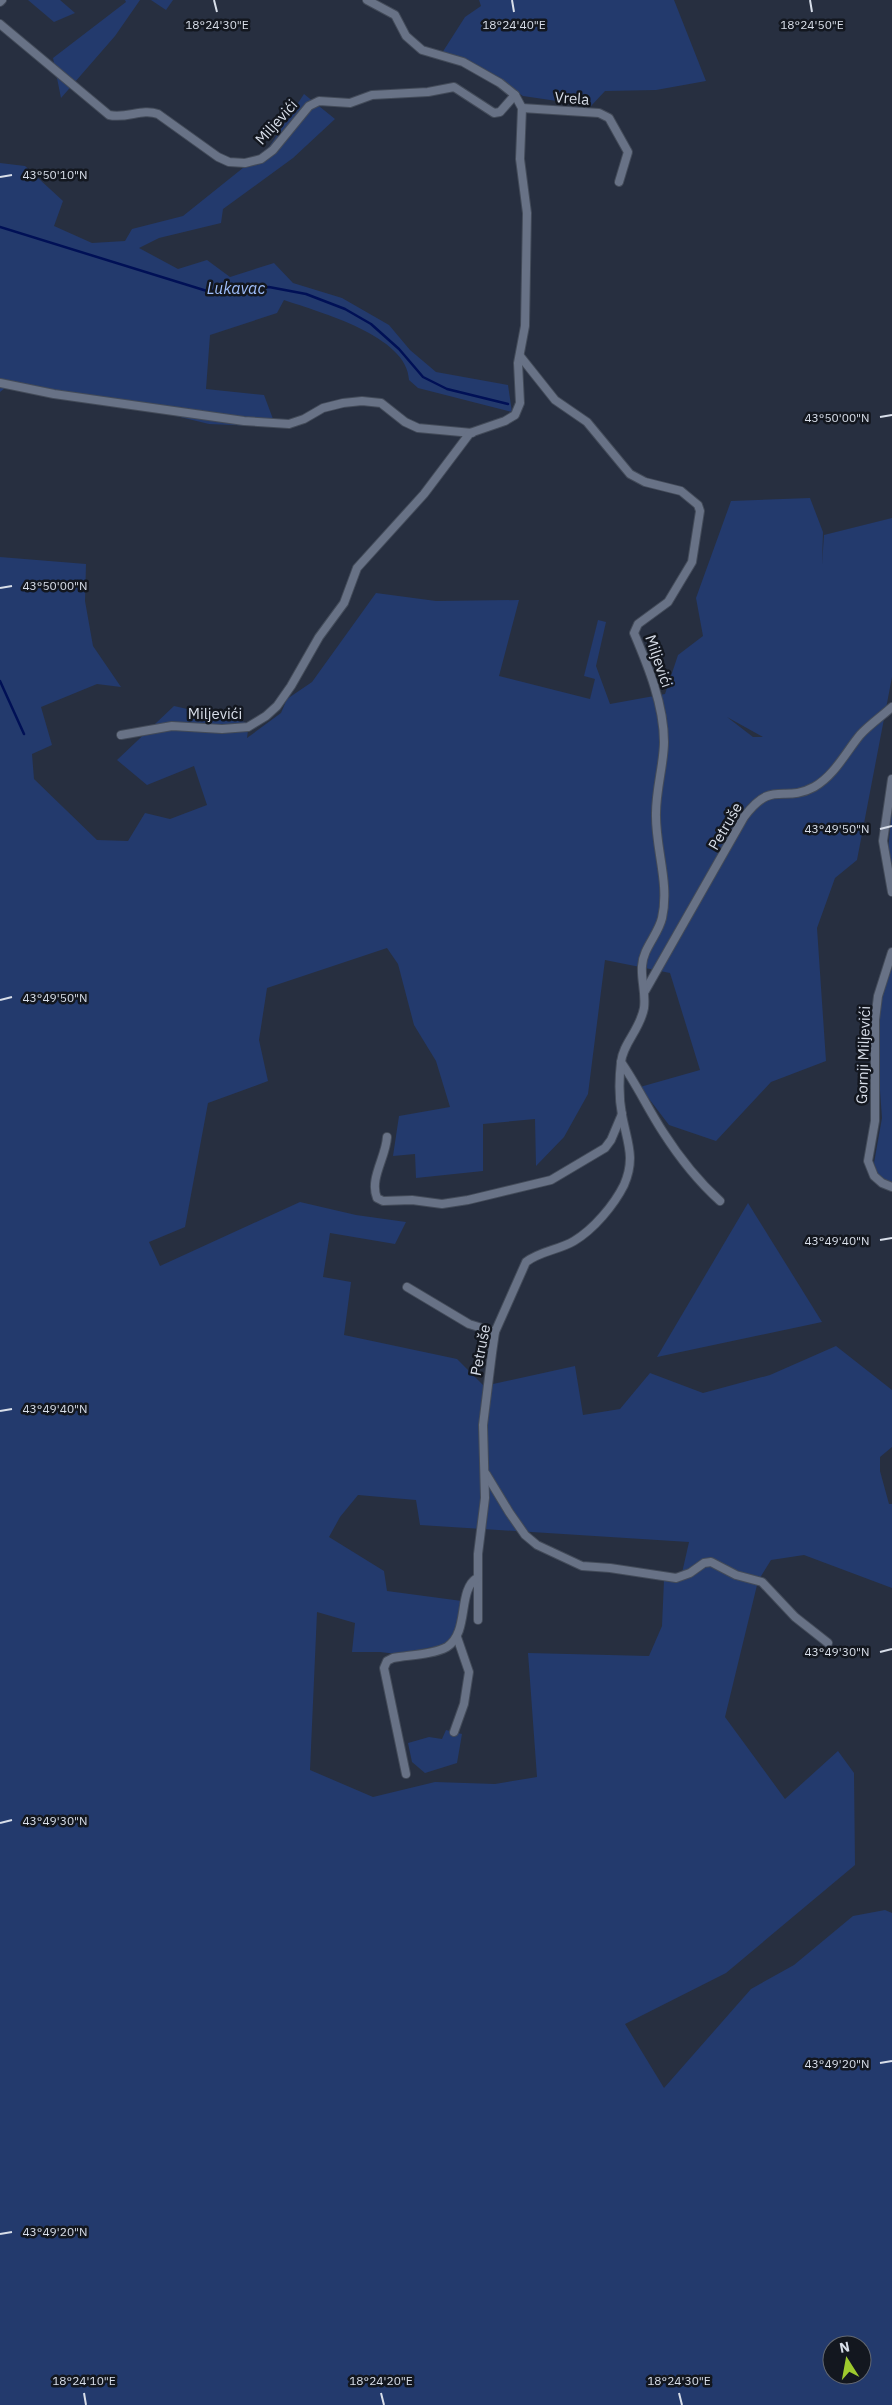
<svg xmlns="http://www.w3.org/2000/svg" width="892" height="2405" font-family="'IBM Plex Sans',sans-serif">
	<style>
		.green { fill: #233a6d; fill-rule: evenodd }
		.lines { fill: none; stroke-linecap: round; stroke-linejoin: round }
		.stream { stroke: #001056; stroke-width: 2.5 }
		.street-casing { stroke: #434b59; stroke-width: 10 }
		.street { stroke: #687286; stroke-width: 8 }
		.ticks { fill: none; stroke: #d8dee9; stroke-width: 2 }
		.labels { text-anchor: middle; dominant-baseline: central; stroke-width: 5; stroke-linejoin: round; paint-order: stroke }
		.street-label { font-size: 15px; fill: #d8dee9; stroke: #13171f }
		.water-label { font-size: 16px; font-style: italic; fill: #a0bffc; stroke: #13171f }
		.ticks-label { font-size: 12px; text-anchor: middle; fill: #d8dee9; stroke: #13171f; stroke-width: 5; stroke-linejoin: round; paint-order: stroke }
	</style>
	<rect width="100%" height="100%" fill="#272f40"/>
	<g class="green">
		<path d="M28,0H60L75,13L54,22Z"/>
		<path d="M125,0H140L115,36L61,98L53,58L126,2Z"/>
		<path d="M151,0H173L166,10Z"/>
		<path d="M479,0H674L706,81L656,90L605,91L591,106L523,96L468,60L442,53L465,17L481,6Z"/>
		<path d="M304,94L335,119L293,158L223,209L221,223L159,238L139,248L178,269L207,260L230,277L274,263L293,283L342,298L389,325L410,350L436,372L508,385L512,412L418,388L409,380C408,336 319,312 284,300L277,313L210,335L206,389L264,395L276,427L209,424L94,396L10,384L0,392V163L25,166L63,201L54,226L92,243L125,241L132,229L183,216L269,147Z"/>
		<path d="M810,498L823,532L822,565L824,535L892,518V677L857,860L835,878L817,928L826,1061L771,1082L716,1141L669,1125L640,1087L700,1070L670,973L605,960L588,1094L564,1137L536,1166L535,1119L483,1124V1171L416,1178L415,1154L393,1156L399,1116L450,1107L436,1061L414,1025L398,964L387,948L267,988L259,1040L268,1081L208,1103L185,1227L149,1242L160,1266L300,1202L356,1215L406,1222L395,1244L330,1233L323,1277L351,1282L344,1335L457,1359L484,1386L575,1366L583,1415L620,1409L650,1373L703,1393L770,1375L836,1346L892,1390V1447L880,1457V1471L889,1504H892V1588L804,1555L771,1560L758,1581L725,1717L785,1799L838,1751L854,1773L855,1865L726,1973L625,2024L664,2088L751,1989L794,1965L853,1916L885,1910L892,1913V2405H0V557L86,564L85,601L93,646L121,687L97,684L41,707L52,745L32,754L34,779L97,840L128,841L145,813L170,819L207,805L194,766L147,785L117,760L174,706L249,723L247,738L281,713L287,699L312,682L376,593L436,601L519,600L499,676L590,699L595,679L584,676L598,620L606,622L596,666L610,704L665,694L678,655L703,636L696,598L731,501ZM727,717L763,737H753ZM358,1495L416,1500L420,1525L689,1542L682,1573L664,1580L662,1626L649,1656L528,1653L537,1777L495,1784L435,1782L373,1797L310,1770L317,1612L355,1623L352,1652H380L397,1654L448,1644L457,1629L462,1601L387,1591L384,1571L329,1537L340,1517ZM832,2345H862V2375H832V2360L828,2362L832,2359Z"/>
		<path d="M892,807V871L888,852Z"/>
		<path d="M892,968V1183L890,1184L879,1177L874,1163L882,1118L878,1063L879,1017L883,992Z"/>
		<path d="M748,1203L822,1322L657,1357Z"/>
		<path d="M446,1730L462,1734L457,1763L425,1773L412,1762L408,1743L429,1737L442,1739Z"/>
	</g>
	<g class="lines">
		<g class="stream">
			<path d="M0,227L207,291L269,287L306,294L345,309L371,324L399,349L423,377L447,389L508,404"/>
			<path d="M0,681L24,734"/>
		</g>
		<g class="street-casing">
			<g id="street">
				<path d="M0,2L2,0"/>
				<path d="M0,24L109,115C127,119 142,108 158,114L218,157L229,162L245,163L261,159L273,150L309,106L319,101L350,103L372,95L428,92L454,87L494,113L500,112L515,95"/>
				<path d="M522,108L599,113L609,118L628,152L619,182"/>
				<path d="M0,383L54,394L244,421L289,424L304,419L323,408L343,403L362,401L381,403L405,422L418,428L472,433"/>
				<path d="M121,735L172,726L222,729L248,727L266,716L277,706L291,686L319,637L344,603L357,568L424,494L470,433L505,421L515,415L520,403L518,363L525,326L527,213L520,159L522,108L515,95L500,83L463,62L422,50L406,36L395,15L367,0"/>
				<path d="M892,779L883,841L892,892"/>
				<path d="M892,952L878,996L875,1020V1121L868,1161L874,1176L882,1183L892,1187"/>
				<path d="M645,991L744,817C773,778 783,804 814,787C834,776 846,752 860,735C869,725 882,716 892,707"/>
				<path d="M621,1062C637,1085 648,1109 663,1132C679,1157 699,1182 720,1201"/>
				<path d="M387,1137C386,1157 369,1179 377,1198L383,1201L412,1200L442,1204L468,1200L551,1180L605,1148L611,1140L622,1114"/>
				<path d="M407,1287L469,1324L495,1332"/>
				<path d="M486,1474L509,1512L525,1535L537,1545L582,1566L610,1568L676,1578L690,1573L704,1563L711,1562L736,1575L762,1582L795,1617L828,1643"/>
				<path d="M478,1620V1554L485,1498L483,1425L492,1353L495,1332L526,1262C540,1251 559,1250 574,1241C594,1229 614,1205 624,1185C636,1158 627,1142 622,1115C619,1099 619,1079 621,1062C623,1043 640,1030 644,1008C646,993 641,981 642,966C643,948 658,935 662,918C670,883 655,848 656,813C656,789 664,763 664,742C664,705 648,666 634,633L638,624L668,602L692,562L700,511L698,505L681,491L645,482L630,474L587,422L555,400L520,356"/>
				<path d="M454,1732L464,1704L469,1672L457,1637"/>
				<path d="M406,1774L384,1668L387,1661L393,1658C409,1655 432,1655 447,1647C470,1632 457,1590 477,1578"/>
			</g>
		</g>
		<use href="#street" class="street"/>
	</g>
	<path class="ticks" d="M214,0L217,12M512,0L514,12M810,0L812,12M0,177L12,175M880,417L892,415M0,588L12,586M880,829L892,826M0,1000L12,997M880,1240L892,1238M0,1411L12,1409M880,1652L892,1649M0,1823L12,1820M880,2063L892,2061M0,2234L12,2232M84,2393L86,2405M381,2393L384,2405M679,2393L682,2405"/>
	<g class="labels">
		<g class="street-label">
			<text transform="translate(572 98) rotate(4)">Vrela</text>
			<text transform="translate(276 122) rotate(-48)">Miljevići</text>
			<text transform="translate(659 661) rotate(71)">Miljevići</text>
			<text x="215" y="713">Miljevići</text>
			<text transform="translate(725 826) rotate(-60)">Petruše</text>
			<text transform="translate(863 1055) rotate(-88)">Gornji Miljevići</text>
			<text transform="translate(480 1350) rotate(-79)">Petruše</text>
		</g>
		<g class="water-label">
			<text x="236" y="288">Lukavac</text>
		</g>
	</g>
	<g class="ticks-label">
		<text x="217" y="29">18°24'30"E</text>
		<text x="812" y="29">18°24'50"E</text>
		<text x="514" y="29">18°24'40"E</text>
		<text x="55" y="179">43°50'10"N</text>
		<text x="837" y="422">43°50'00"N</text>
		<text x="55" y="590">43°50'00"N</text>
		<text x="837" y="833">43°49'50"N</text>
		<text x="55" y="1002">43°49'50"N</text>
		<text x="837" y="1245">43°49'40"N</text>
		<text x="55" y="1413">43°49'40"N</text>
		<text x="837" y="1656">43°49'30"N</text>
		<text x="55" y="1825">43°49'30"N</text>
		<text x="837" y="2068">43°49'20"N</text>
		<text x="55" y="2236">43°49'20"N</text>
		<text x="84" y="2385">18°24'10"E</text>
		<text x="381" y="2385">18°24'20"E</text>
		<text x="679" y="2385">18°24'30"E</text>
	</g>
	<g transform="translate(847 2360) rotate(349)"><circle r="24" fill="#13171f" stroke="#626770"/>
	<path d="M0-4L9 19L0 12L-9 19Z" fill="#9eca2e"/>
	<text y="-8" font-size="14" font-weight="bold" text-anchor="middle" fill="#d8dee9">N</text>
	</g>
</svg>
